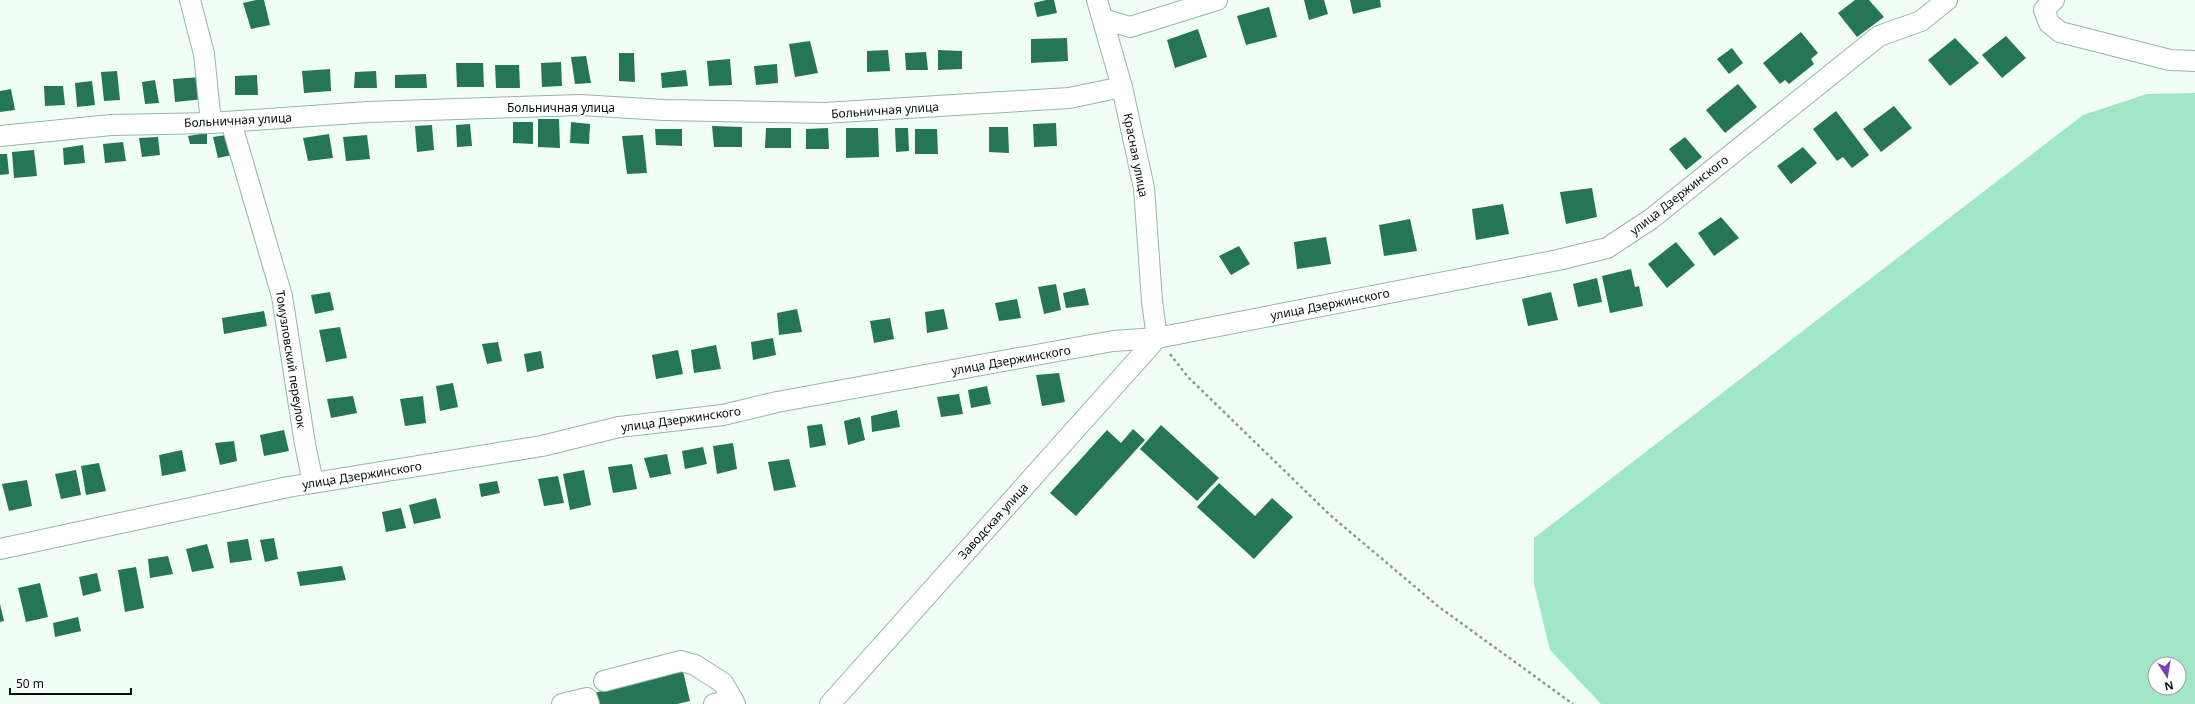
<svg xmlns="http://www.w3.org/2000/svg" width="2195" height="704" font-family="'Noto Sans',sans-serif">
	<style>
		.green { fill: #a0e7c6; fill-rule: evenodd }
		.building { fill: #247657 }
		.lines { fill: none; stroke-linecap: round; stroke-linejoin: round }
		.minor-casing { stroke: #97b6a7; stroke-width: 22 }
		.path { stroke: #8d9893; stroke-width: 2.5; stroke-dasharray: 3 3; stroke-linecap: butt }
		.minor { stroke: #fff; stroke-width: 20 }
		.labels { text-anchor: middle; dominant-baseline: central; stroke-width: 3.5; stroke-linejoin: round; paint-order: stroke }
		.street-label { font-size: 12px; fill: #040e09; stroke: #fff }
	</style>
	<rect width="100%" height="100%" fill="#f1fef8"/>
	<path class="green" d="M2195,93V704H1601L1550,650L1534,584V538L2083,115L2147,94ZM2155,664H2179V688H2155Z"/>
	<g class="building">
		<path d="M256,0H264L270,25L251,29L243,3Z"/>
		<path d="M1046,0H1054L1057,13L1037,17L1034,3Z"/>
		<path d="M1304,0H1324L1328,14L1309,20Z"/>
		<path d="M1350,0H1380L1381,7L1353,14Z"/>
		<path d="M1855,0H1869L1884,17L1857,37L1838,13Z"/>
		<path d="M1269,7L1277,37L1246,45L1237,16Z"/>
		<path d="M1198,29L1207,57L1175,68L1167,40Z"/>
		<path d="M1801,32L1818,53L1811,59L1814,64L1789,84L1785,80L1780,84L1763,63Z"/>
		<path d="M2006,36L2026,58L2002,78L1982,55Z"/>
		<path d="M1067,38L1068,61L1031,63V39Z"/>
		<path d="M1955,38L1979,63L1950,86L1928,60Z"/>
		<path d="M810,41L818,73L795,77L789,44Z"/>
		<path d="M1732,48L1743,63L1729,74L1717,59Z"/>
		<path d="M888,50L890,71L867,72V51Z"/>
		<path d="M938,50L962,51V69L938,70Z"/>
		<path d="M926,52L928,70H906L905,53Z"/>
		<path d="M619,53H634L635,82L619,81Z"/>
		<path d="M586,56L591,83L575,84L571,57Z"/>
		<path d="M730,59L732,85L709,86L707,61Z"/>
		<path d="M561,62L562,86L542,87L541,63Z"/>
		<path d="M456,63H483L484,87H457Z"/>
		<path d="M777,64L778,83L756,85L754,66Z"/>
		<path d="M495,65H519L520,88H496Z"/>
		<path d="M330,69L331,91L304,93L302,71Z"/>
		<path d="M686,70L688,86L662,88L661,73Z"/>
		<path d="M117,71L120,100L104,101L101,72Z"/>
		<path d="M376,71L377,88H354L355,72Z"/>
		<path d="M426,74L427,88H395V75Z"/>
		<path d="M257,75L258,95H235V76Z"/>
		<path d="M201,77L204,99L175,102L173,79Z"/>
		<path d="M155,80L159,103L145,104L142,82Z"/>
		<path d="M92,81L95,105L77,107L75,83Z"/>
		<path d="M1738,84L1757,107L1725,133L1706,110Z"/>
		<path d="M44,86H63L65,105L45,106Z"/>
		<path d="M11,89L15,110L0,112V91Z"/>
		<path d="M1894,106L1912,128L1881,152L1863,129Z"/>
		<path d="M1836,111L1869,155L1852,168L1843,157L1837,161L1813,129Z"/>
		<path d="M538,119H559L560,148L538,147Z"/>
		<path d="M513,122H533V144L513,143Z"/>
		<path d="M571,122L590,124L589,144L570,143Z"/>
		<path d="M1056,123L1057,146L1034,147L1033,124Z"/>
		<path d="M470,124L472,146L457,147L456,125Z"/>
		<path d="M432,125L434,150L417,152L415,126Z"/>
		<path d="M712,126L742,127V147H714Z"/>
		<path d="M989,127H1008L1009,153L989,152Z"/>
		<path d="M766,128H791V148H765Z"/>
		<path d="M828,128L829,149H806V129Z"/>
		<path d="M846,128H878L879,157L846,158Z"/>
		<path d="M895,128H908L909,151L896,152Z"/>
		<path d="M655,129H682V146L656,145Z"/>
		<path d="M915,129H937L938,154H915Z"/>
		<path d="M207,133V144H190L188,136Z"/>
		<path d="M329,134L333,158L308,161L303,138Z"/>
		<path d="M226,135L232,155L218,158L213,137Z"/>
		<path d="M367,135L370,159L346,161L343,137Z"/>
		<path d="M643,135L647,173L627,174L622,136Z"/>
		<path d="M158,137L160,155L142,157L139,138Z"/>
		<path d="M1685,137L1702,157L1686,170L1669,149Z"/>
		<path d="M123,142L126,161L105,163L103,144Z"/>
		<path d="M83,145L85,163L64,165L63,148Z"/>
		<path d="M1803,147L1817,163L1791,184L1777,166Z"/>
		<path d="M34,150L37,176L14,178L12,152Z"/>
		<path d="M0,154H7L9,174L0,175Z"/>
		<path d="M1592,188L1597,217L1566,224L1560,192Z"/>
		<path d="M1503,204L1509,234L1476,240L1472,209Z"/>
		<path d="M1721,217L1739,238L1714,256L1698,233Z"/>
		<path d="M1410,219L1417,251L1384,256L1379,225Z"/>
		<path d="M1326,237L1331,264L1297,269L1294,242Z"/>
		<path d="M1676,242L1695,265L1667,288L1648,264Z"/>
		<path d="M1239,246L1250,264L1231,275L1219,256Z"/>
		<path d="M1631,269L1635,287L1639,286L1643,306L1610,313L1602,276Z"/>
		<path d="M1597,278L1602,302L1578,307L1573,284Z"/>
		<path d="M1056,284L1061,310L1044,314L1038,287Z"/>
		<path d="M1085,288L1089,305L1066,308L1063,293Z"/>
		<path d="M330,292L334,310L315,314L311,295Z"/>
		<path d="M1551,292L1558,320L1528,326L1522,299Z"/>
		<path d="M1017,299L1021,318L999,321L995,303Z"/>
		<path d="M797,309L802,332L779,335L777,313Z"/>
		<path d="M944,309L948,329L927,333L925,312Z"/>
		<path d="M264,311L267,326L224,334L222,318Z"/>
		<path d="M890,318L894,339L874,343L870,321Z"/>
		<path d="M340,327L347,358L326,362L319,330Z"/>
		<path d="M773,338L776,355L753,360L751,342Z"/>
		<path d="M498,342L502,361L487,364L482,344Z"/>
		<path d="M716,345L721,369L694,373L691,350Z"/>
		<path d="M678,350L683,374L656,379L652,355Z"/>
		<path d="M541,351L544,368L527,372L524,354Z"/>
		<path d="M1059,373L1065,402L1042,406L1036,375Z"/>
		<path d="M453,383L458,407L440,411L436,386Z"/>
		<path d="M987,386L991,404L971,408L968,390Z"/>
		<path d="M959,394L963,414L941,417L937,397Z"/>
		<path d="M353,396L357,413L331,418L327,399Z"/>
		<path d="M423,396L426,423L405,426L400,399Z"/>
		<path d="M897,410L900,427L872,432L871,416Z"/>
		<path d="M860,417L865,440L848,445L844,421Z"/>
		<path d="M822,424L826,445L810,448L807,426Z"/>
		<path d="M1161,425L1219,478L1197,501L1140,449Z"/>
		<path d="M1133,429L1145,440L1076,516L1050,493L1107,430L1121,443Z"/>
		<path d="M284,430L289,451L264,456L260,435Z"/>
		<path d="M234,441L237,461L220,465L215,443Z"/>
		<path d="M733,443L737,469L717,474L713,446Z"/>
		<path d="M703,447L707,464L685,469L682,451Z"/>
		<path d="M182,450L186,471L162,476L159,455Z"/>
		<path d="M667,454L671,474L650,478L644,458Z"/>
		<path d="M789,459L796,487L774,491L768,462Z"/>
		<path d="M99,463L106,491L86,495L81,466Z"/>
		<path d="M632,464L637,489L613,493L608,467Z"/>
		<path d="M76,470L81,495L61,499L55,474Z"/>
		<path d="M584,470L591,505L570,510L563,474Z"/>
		<path d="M558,476L564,503L544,506L538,479Z"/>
		<path d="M27,480L32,506L9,511L2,484Z"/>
		<path d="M497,481L500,493L481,497L479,484Z"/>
		<path d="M1219,483L1255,516L1272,498L1293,517L1254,559L1197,507Z"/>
		<path d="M436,498L441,518L414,524L409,505Z"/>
		<path d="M401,508L406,528L386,532L382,512Z"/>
		<path d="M274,538L278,559L265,562L260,540Z"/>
		<path d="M248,539L252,560L230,563L227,542Z"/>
		<path d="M207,544L214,568L192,572L186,549Z"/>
		<path d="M168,556L173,574L150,578L148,559Z"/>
		<path d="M342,566L346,580L300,586L297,572Z"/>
		<path d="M136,567L144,608L125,612L118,570Z"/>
		<path d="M97,573L101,591L83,596L79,577Z"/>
		<path d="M40,583L48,617L26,622L18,588Z"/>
		<path d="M0,604L4,621L0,622Z"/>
		<path d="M78,617L81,631L55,637L53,623Z"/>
		<path d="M683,671L690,701L677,704H593L590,694Z"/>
	</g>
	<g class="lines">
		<g class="minor-casing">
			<g id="minor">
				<path d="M190,0L204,54L211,123"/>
				<path d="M2054,0L2044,10L2049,23L2060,32L2170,60L2195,61"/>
				<path d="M1103,19L1130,27L1217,0"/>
				<path d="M231,122L282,296L305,444L313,483"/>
				<path d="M0,136L111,125L211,123L368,112L580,105L664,110L824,113L1069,98L1122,87"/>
				<path d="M0,549L288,487L542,446L619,427L723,415L777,402L1113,341L1157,338L1558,260L1607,248L1651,219L1879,36L1921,21L1947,0"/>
				<path d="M604,681L681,661L695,665L723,683L735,704"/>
				<path d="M562,704L587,698L589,704"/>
				<path d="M714,704L733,700"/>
				<path d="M830,704L1157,338L1152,301L1144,188L1122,87L1097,0"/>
			</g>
		</g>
		<path class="path" d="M1170,354L1188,377L1330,515L1439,607L1573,704"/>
		<use href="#minor" class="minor"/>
	</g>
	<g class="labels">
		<g class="street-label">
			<text x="561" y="107">Больничная улица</text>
			<text transform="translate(885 110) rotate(-4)">Больничная улица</text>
			<text transform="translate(238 120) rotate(-3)">Больничная улица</text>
			<text transform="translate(1136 155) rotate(79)">Красная улица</text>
			<text transform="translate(1679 195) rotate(-38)">улица Дзержинского</text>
			<text transform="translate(1330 304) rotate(-11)">улица Дзержинского</text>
			<text transform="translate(291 359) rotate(81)">Томузловский переулок</text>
			<text transform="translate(1011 360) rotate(-10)">улица Дзержинского</text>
			<text transform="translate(681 419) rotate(-8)">улица Дзержинского</text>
			<text transform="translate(362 475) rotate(-9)">улица Дзержинского</text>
			<text transform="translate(993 521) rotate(-48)">Заводская улица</text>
		</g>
	</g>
	<g transform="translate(2167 676) rotate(168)"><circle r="19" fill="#ffffff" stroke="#9b9f9d"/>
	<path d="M0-3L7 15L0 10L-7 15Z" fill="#7d3fb4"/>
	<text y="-6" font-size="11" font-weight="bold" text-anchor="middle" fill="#040e09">N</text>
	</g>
	<path d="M10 688v6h121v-6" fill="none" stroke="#040e09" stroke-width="2"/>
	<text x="16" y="688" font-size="12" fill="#040e09" stroke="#ffffff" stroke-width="3" paint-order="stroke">50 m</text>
</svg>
